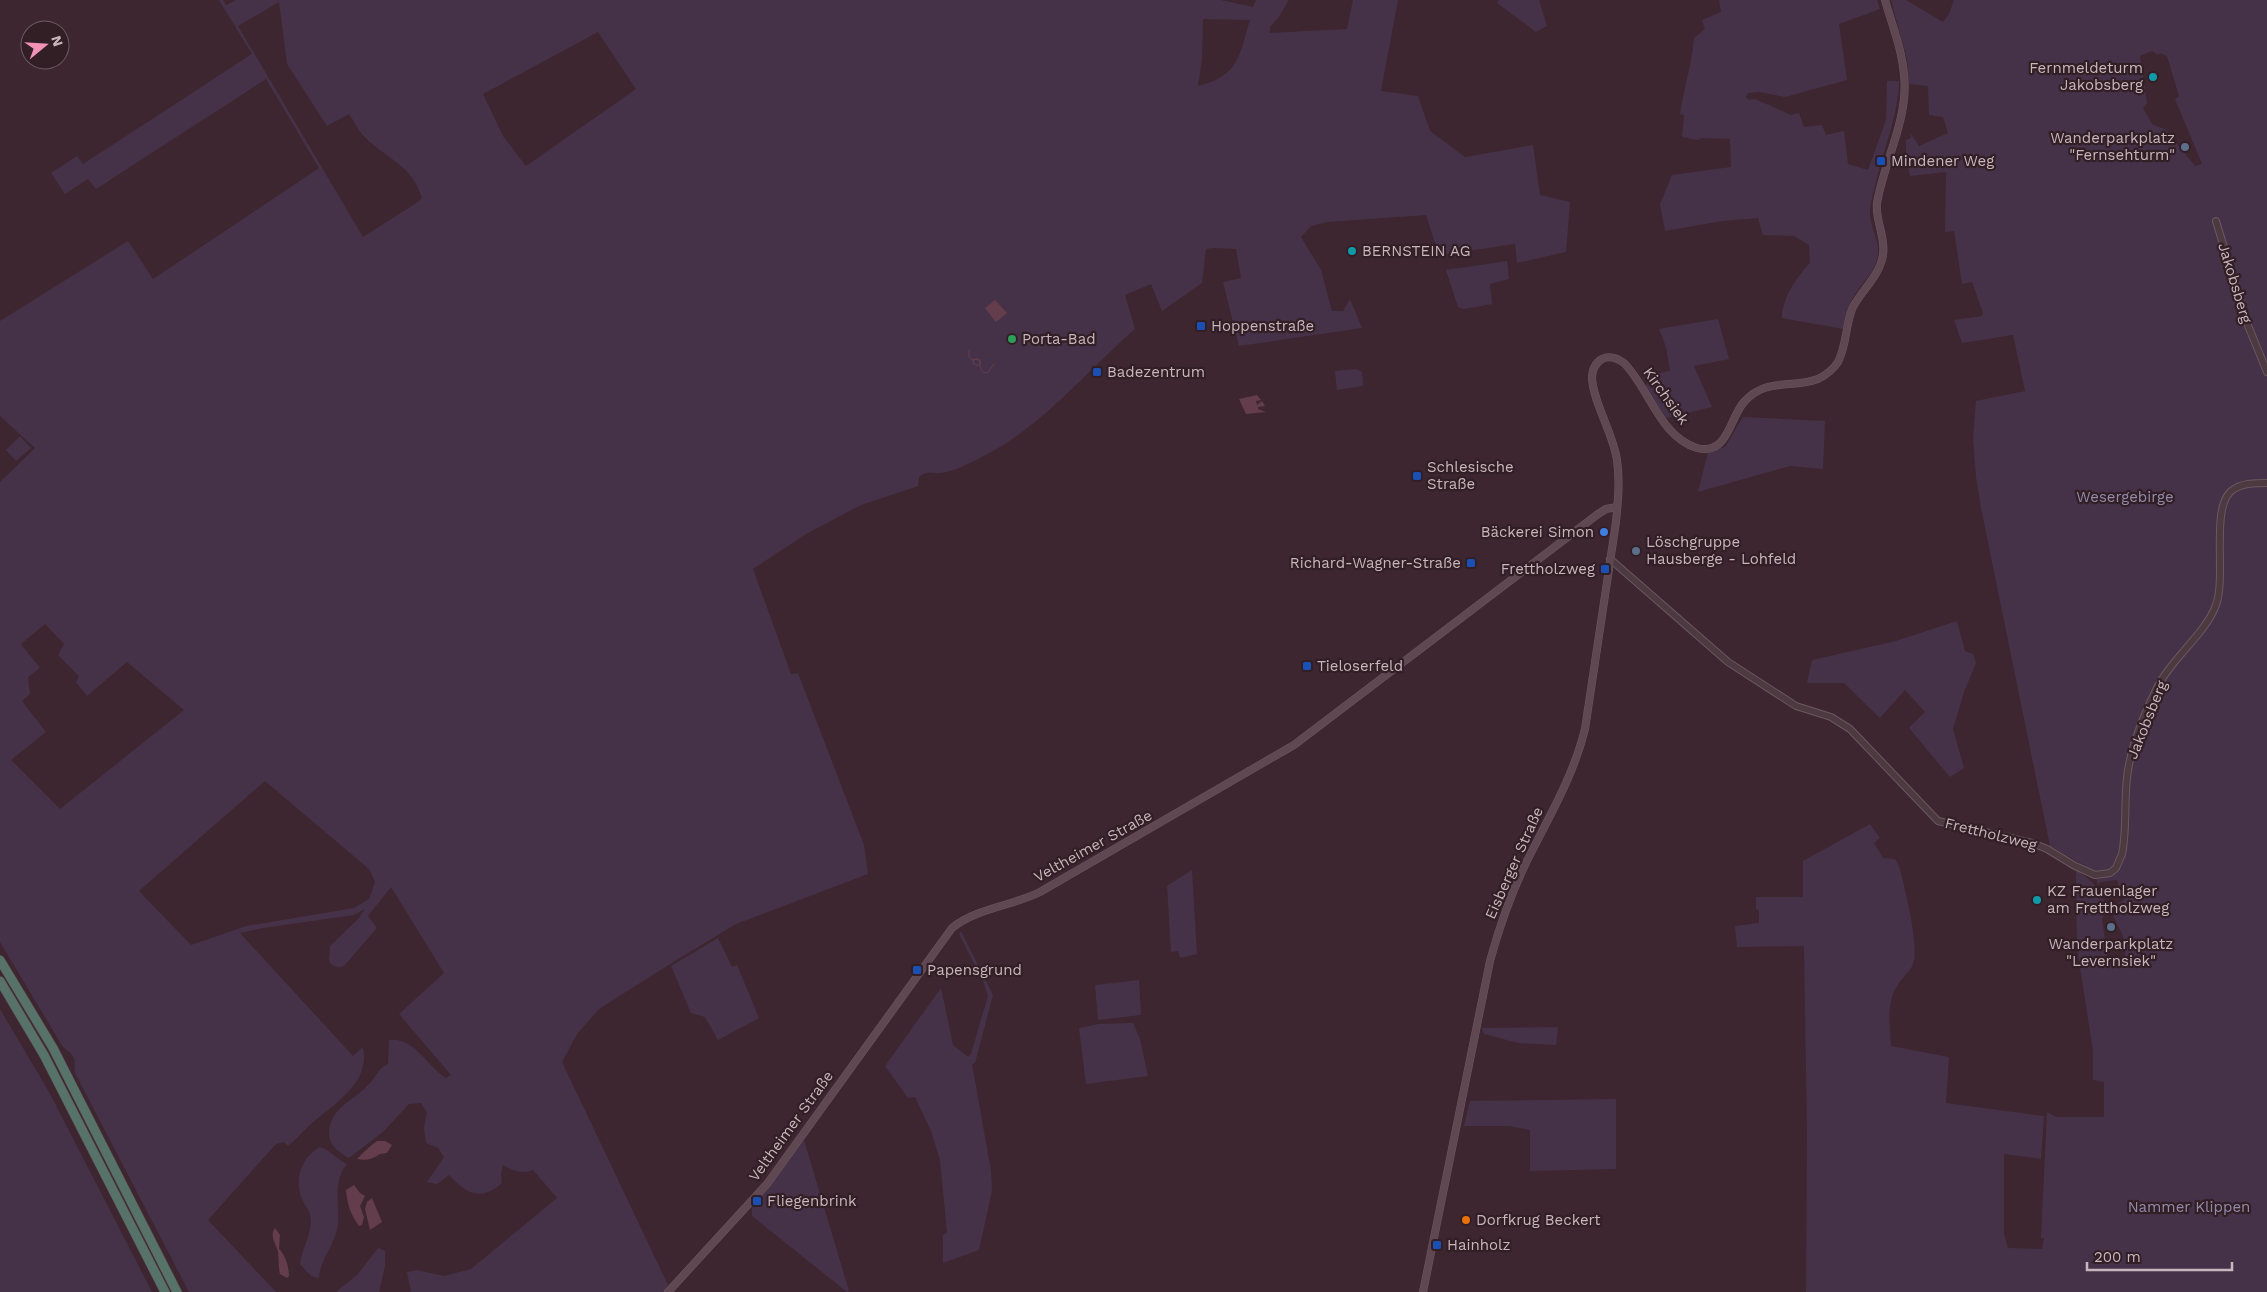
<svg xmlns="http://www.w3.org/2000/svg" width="2267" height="1292" font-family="'Work Sans',sans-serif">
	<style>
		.green { fill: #463248; fill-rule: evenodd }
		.water { fill: #643d4d }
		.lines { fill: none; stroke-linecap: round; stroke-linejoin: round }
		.stream { stroke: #643d4d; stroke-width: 1 }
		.tertiary-casing { stroke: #6b585f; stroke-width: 8 }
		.secondary-casing { stroke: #6b585f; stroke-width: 8 }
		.motorway-casing { stroke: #554249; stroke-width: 10 }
		.tertiary { stroke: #4d3a41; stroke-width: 6 }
		.secondary { stroke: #5f4851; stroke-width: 7 }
		.motorway { stroke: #577268; stroke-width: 9 }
		.culture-dot { fill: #0f9aa8; stroke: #321f26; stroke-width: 2 }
		.service-dot { fill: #5c6f8a; stroke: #321f26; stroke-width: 2 }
		.transit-dot { fill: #1a4fb4; stroke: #321f26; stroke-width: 2 }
		.leisure-dot { fill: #2e9e5b; stroke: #321f26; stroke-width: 2 }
		.shop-dot { fill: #3f7fe0; stroke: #321f26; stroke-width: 2 }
		.food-dot { fill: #e8710a; stroke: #321f26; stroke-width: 2 }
		.labels { text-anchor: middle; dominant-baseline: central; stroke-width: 4.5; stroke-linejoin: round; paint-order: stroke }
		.poi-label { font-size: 15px; fill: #c8b6bc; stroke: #321f26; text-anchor: start }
		.street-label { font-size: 15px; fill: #c8b6bc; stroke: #321f26 }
		.park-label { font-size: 15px; fill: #938bac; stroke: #321f26 }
	</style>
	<rect width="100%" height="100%" fill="#3d262f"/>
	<g class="green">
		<path d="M219,0H223L226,5L236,0H1221L1253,7L1256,0H1289L1278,18L1270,27V33L1347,29L1353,0H1398L1381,91L1418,96L1430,131L1465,157L1533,145L1540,195L1570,202L1566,252L1517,263L1515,244L1439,255L1426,215L1327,222L1311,226L1301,237L1321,270L1332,311H1343L1350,299L1362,328L1239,346L1223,282L1241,278L1236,249L1214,248L1206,249L1202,283L1162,311L1151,284L1125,295L1135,329C1090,368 1051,416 1000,447C986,455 956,472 940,473C931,474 927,470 919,477L918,486L861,505L806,534L753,569L791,674L798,673L864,845L868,874L736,924L670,964L599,1009L577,1034L562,1062L668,1285L664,1292H411L407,1272L417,1270L444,1276L471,1269L557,1198L533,1170C521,1174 514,1171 503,1165L501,1174L502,1183C480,1202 467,1194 449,1175L437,1184L427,1182L444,1157L438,1148L426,1143L424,1128L427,1112L421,1103L409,1104L383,1132L349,1158C340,1153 328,1145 329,1132C331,1107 352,1102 367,1086C376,1078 377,1069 388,1064L389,1040C415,1037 427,1067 446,1078L451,1075L399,1014L444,973L391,887L368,916L377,928L344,966C337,968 333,967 329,961L330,946L359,918L365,909L354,915L263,928L240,933L353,1056L363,1047C371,1083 334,1104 311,1124C303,1131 297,1139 288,1146L284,1142L276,1144L208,1220L276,1292H189L75,1073C74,1056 77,1058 63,1047L0,942V482L35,448L0,416V321L128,241L153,279L319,168L266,79L96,189L88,179L65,194L51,173L77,156L83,164L252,54ZM279,2L287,64L327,126L349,114C354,121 357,128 362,134C383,158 412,163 422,198L418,202L363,237L238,26ZM1203,19L1250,20C1239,56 1239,76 1198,86L1202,59ZM598,32L636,89L526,166L503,136L483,94ZM45,624L64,644L58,655L79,676L76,682L87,696L127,662L184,710L60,809L11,760L46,732L22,701L30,694L28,677L40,668L21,644ZM265,781L370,870L375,882L369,899L354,908L246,926L191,945L139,891Z"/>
		<path d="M1499,0H1539L1547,26L1536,32L1497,3Z"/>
		<path d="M1719,0H1877L1880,9L1839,24L1847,80L1785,97L1759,92L1748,93L1746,97L1749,100L1755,99L1791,115L1799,113L1804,127L1822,125L1826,135L1844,131L1848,164L1868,170L1886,120L1887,81H1899C1898,116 1884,148 1876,182C1874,192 1870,202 1870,212C1870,229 1882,243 1877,260C1873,274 1861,284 1854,296C1848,306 1846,317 1843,329L1782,318C1782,298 1796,278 1810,263L1809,245L1794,236L1763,235L1758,218L1723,221L1665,231L1660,204L1672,175L1731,167L1730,139L1701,138L1698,140L1682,137L1684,115L1680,114C1684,88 1692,63 1694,38L1705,29L1702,20L1721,12Z"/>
		<path d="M1891,0H1906L1943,22L1949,14L1954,0H2267V1292H1806L1807,1132L1804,946L1737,947L1735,926L1759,923V910L1756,909V897H1803V861L1870,824L1880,838L1874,843L1883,858L1895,859L1899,866C1904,884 1920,948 1913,964C1910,972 1901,978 1897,986C1886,1003 1890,1026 1891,1046L1949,1057L1946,1103L2044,1116L2041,1159L2004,1154V1234L2008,1248L2042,1249L2044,1238H2041L2047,1112L2056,1117H2104V1082L2093,1080V1051L2077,948L2076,871C2091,877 2104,895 2108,911L2102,918L2107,955L2113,958L2125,956L2123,936L2113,916L2116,913L2113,907L2124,900L2117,880L2100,882L2098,885L2094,871L2050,846L1981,508L1976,477L1973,438L1976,401L2025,391L2013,335L1962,343L1954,320L1982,316L1983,313L1972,282L1962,284L1954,231L1945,232L1946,172L1910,176L1906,156V140L1911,138V134L1919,146L1948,133L1943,117L1929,115L1928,86L1909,84L1907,59ZM2152,51L2158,55L2160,53L2167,56L2179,96L2175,99L2202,164L2195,166L2165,129L2153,125L2143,108L2147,103L2140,56Z"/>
		<path d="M1507,261L1509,279L1490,284L1492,304L1464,309L1458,307L1446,270Z"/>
		<path d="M1718,319L1729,359L1694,366L1712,407L1666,418L1644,388L1647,383L1645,376L1670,371L1666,347L1659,329Z"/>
		<path d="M1356,369L1362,372L1363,386L1337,390L1335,371Z"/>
		<path d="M1743,417L1825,421L1823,469L1790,466L1698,492L1708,452L1725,447Z"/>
		<path d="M20,436L31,448L16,461L6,450Z"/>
		<path d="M1957,621L1965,651L1973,654L1976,663L1964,692L1953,729L1964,768L1950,777L1909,728L1925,712L1905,690L1880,718L1844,683H1807L1812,660L1896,641Z"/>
		<path d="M1192,870L1197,954L1180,958L1178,951L1171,952L1167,886Z"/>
		<path d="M961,931L993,995L975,1063L972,1064L991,1171L992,1191L979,1250L943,1263V1235L947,1232L940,1160L931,1131L915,1097L908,1098L885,1066L941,988L953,1045L968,1057L971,1054L988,996L983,981L959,934Z"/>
		<path d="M718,938L732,967L737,965L759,1018L718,1040L705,1017L691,1013L671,966Z"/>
		<path d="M1139,980L1141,1015L1098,1020L1095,985Z"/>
		<path d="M0,1009L49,1092L152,1292H0Z"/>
		<path d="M1133,1023L1140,1039L1148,1076L1086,1084L1079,1028L1099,1024Z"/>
		<path d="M1558,1027L1556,1045L1518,1043L1484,1034L1482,1028Z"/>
		<path d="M1616,1099V1169L1530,1171V1130L1509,1126H1464L1470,1101Z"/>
		<path d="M804,1140L849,1291L847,1292L752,1216V1208Z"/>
		<path d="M320,1147C331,1150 336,1159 347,1164C332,1182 340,1202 338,1223C336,1245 320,1258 319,1278C310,1278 306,1270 300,1264C302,1249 310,1237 311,1222C311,1212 307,1209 303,1201C293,1181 301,1157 320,1147Z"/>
		<path d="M378,1248L385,1251V1266L379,1292H336L358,1274Z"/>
	</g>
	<g class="water">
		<path d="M995,300L1007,313L996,322L985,308Z"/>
		<path d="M1257,395L1261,400L1256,401L1257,405L1262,401L1265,406L1258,407V409L1266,412L1246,414L1239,399Z"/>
		<path d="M377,1141H385L392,1145L387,1153L380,1154C373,1159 366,1161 357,1159C364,1152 369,1147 377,1141Z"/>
		<path d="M354,1185L360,1193L365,1196L360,1206L364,1217L362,1225L359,1226C351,1215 347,1204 346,1190Z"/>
		<path d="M372,1198L382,1222L370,1230L365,1209L367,1202Z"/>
		<path d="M275,1228L280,1235L279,1249C285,1254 289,1267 289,1276L287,1278L280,1274C278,1266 279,1259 278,1252C276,1243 269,1236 275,1228Z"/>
	</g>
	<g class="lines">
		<path class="stream" d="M969,350V357L972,360C975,360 976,357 980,360V364L978,366L973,363L974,359L979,360C981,365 979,369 984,373L988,372L994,364"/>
		<g class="tertiary-casing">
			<g id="tertiary">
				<path d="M2216,221L2247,323L2267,372"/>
				<path d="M1610,559L1728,662L1796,706L1831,717L1850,729L1938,821L2032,843L2047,849L2075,866L2095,875L2110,873L2116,868L2122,854C2127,830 2124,804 2127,778C2130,749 2142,719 2155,692C2170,659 2205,635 2216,605C2227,576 2209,503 2234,489C2243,483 2256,483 2267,483"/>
			</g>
		</g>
		<g class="secondary-casing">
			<g id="secondary">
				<path d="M668,1292L767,1184L952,928C977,908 1012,906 1040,892L1294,745L1598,514L1606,509L1617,507"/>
				<path d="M1423,1292L1490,961C1499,928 1510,896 1525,865C1547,820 1573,778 1585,729L1616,522C1618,501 1620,481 1617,460C1613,433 1594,404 1592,379C1592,371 1595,363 1602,359C1610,355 1617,358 1624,363C1649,388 1660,437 1697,448C1728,456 1729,419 1744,402C1766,377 1792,389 1818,379C1826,375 1833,370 1838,362C1847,345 1845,325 1853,307C1862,290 1880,275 1883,255C1886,237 1875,221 1877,203C1884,161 1909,118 1904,75C1902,49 1892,25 1885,0"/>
			</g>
		</g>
		<g class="motorway-casing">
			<g id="motorway">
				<path d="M0,960L53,1048L177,1292"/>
				<path d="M0,981L44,1055L165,1292"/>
			</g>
		</g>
		<use href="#tertiary" class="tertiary"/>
		<use href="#secondary" class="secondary"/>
		<use href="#motorway" class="motorway"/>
	</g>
	<g class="culture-dot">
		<circle cx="2153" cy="77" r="5"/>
		<circle cx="1352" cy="251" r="5"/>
		<circle cx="2037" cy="900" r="5"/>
	</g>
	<g class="service-dot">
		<circle cx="2185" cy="147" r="5"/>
		<circle cx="1636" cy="551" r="5"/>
		<circle cx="2111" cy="927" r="5"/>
	</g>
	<g class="transit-dot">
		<rect x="1876" y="156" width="10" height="10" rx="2.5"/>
		<rect x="1196" y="321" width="10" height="10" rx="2.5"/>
		<rect x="1092" y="367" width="10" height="10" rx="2.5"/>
		<rect x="1412" y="471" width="10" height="10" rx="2.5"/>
		<rect x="1466" y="558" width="10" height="10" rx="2.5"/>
		<rect x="1600" y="564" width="10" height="10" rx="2.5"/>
		<rect x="1302" y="661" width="10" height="10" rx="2.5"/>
		<rect x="912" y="965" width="10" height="10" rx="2.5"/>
		<rect x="752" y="1196" width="10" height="10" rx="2.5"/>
		<rect x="1432" y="1240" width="10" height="10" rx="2.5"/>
	</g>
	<circle class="leisure-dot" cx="1012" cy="339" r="5"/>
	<circle class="shop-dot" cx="1604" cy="532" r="5"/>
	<circle class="food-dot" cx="1466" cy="1220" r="5"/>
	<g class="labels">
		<g class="poi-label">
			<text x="2143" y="68" text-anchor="end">Fernmeldeturm<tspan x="2143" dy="17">Jakobsberg</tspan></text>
			<text x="2175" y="138" text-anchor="end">Wanderparkplatz<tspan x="2175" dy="17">"Fernsehturm"</tspan></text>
			<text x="1891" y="161">Mindener Weg</text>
			<text x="1362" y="251">BERNSTEIN AG</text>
			<text x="1211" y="326">Hoppenstraße</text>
			<text x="1022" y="339">Porta-Bad</text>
			<text x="1107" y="372">Badezentrum</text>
			<text x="1427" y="467">Schlesische<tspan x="1427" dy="17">Straße</tspan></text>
			<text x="1594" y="532" text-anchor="end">Bäckerei Simon</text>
			<text x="1646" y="542">Löschgruppe<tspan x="1646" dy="17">Hausberge - Lohfeld</tspan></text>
			<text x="1461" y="563" text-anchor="end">Richard-Wagner-Straße</text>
			<text x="1595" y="569" text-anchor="end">Frettholzweg</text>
			<text x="1317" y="666">Tieloserfeld</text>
			<text x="2047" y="891">KZ Frauenlager<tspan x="2047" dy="17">am Frettholzweg</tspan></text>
			<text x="2111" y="944" text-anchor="middle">Wanderparkplatz<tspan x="2111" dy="17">"Levernsiek"</tspan></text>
			<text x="927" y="970">Papensgrund</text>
			<text x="767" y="1201">Fliegenbrink</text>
			<text x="1476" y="1220">Dorfkrug Beckert</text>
			<text x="1447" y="1245">Hainholz</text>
		</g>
		<g class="street-label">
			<text transform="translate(2235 283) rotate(73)">Jakobsberg</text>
			<text transform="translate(1666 396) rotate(54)">Kirchsiek</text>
			<text transform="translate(2147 720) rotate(-68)">Jakobsberg</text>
			<text transform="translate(1991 834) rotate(14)">Frettholzweg</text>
			<text transform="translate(1093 846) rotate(-29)">Veltheimer Straße</text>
			<text transform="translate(1514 863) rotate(-66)">Eisberger Straße</text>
			<text transform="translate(791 1126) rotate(-54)">Veltheimer Straße</text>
		</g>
		<g class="park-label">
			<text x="2125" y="497">Wesergebirge</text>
			<text x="2189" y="1207">Nammer Klippen</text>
		</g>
	</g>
	<g transform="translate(45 45) rotate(72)"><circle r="24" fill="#321f26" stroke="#6e5b62"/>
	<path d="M0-4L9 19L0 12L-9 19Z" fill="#f192b5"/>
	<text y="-8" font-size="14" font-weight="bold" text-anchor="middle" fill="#c8b6bc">N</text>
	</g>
	<path d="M2087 1262v8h145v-8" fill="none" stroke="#c8b6bc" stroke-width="2.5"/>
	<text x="2094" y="1262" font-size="15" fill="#c8b6bc" stroke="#321f26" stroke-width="4" paint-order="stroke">200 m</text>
</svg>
